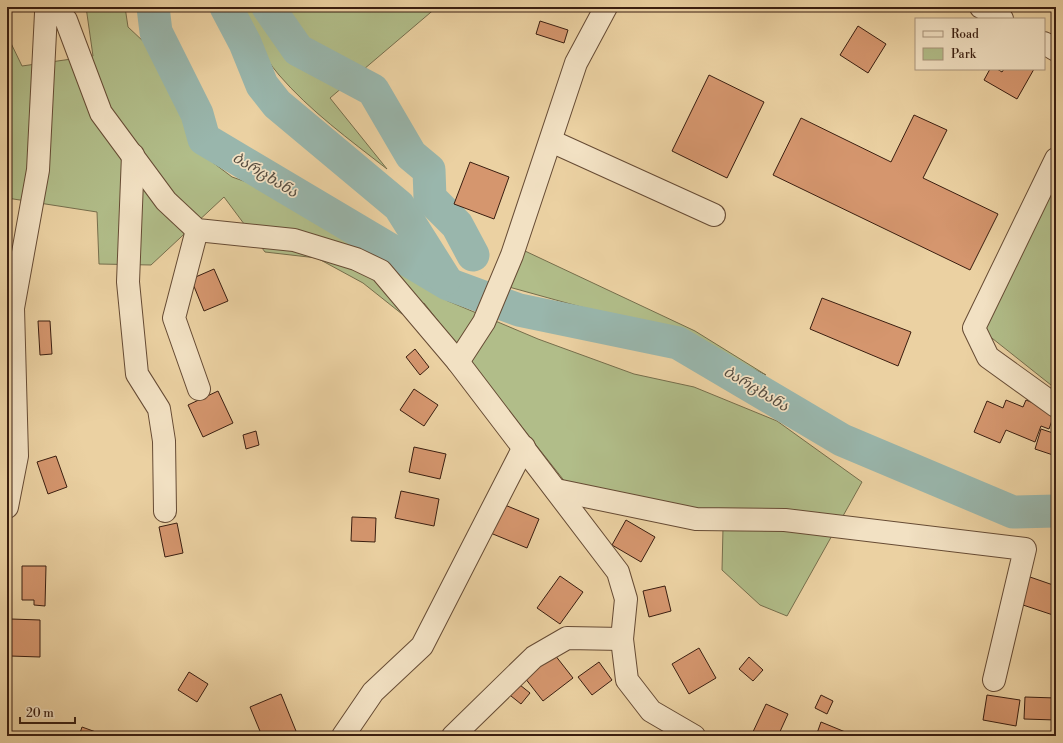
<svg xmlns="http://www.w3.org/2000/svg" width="1063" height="743" font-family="'Libre Bodoni','Noto Serif Georgian',serif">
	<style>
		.green { fill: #b1bd89; stroke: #766e4c }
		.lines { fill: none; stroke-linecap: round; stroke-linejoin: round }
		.river { stroke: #99b6ac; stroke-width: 33 }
		.building { fill: #d5966e; stroke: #3a1e10 }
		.minor-casing { stroke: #664b34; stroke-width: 24 }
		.minor { stroke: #f2e1c3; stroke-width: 22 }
		.labels { text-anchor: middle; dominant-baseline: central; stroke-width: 3.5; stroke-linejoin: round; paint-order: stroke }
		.water-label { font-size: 15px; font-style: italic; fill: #564c3f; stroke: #f2e1c3 }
	</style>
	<rect width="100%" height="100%" fill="#ebd1a2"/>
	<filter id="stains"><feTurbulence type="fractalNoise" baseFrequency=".005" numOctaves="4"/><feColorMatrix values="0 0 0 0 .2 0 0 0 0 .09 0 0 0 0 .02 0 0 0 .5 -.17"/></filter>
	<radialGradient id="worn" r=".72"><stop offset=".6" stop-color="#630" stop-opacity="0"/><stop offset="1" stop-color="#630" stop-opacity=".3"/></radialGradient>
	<g class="green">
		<path d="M86,7H125L128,27L144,42L164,65L173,99L199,152L232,177L284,195L345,230L401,274L448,301L538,339L634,374L694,387L777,421L862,482L787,616L760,605L722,570L723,528L566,483L424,303L402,314L363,283L317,258L265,252L224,197L151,265L99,264L97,212L7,198V35L22,66L93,56Z"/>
		<path d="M239,7H437L330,98L387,169C350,140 310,111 279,75C262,55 251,31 239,7Z"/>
		<path d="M1056,176V190L1054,194L1056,196V389L983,331Z"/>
		<path d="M525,251L695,331L766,375L675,333L509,287Z"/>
	</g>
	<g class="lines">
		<g class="river">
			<path d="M153,7L156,32L197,114L204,139L448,284L519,310L678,343L842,440L1013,512L1056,511"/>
			<path d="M226,7L245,43L262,85L277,104L399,206L445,279"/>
			<path d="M268,7L298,50L373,90L411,155L429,170L430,198L457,225L473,255"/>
		</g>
	</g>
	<g class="building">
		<path d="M540,21L568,30L564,43L536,34Z"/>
		<path d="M858,26L886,44L868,73L840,55Z"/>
		<path d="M990,69H997L1002,72L1004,69H1034L1017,99L984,80Z"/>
		<path d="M709,75L764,102L727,178L672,151Z"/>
		<path d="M914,115L947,130L923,178L998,214L970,270L773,175L801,118L891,162Z"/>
		<path d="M470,162L509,177L494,219L454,204Z"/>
		<path d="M214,269L228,301L204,311L191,279Z"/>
		<path d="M822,298L911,332L898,366L810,329Z"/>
		<path d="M38,321H50L52,354L40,355Z"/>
		<path d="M415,349L429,367L420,375L406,357Z"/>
		<path d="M414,389L438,405L424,426L400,410Z"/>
		<path d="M218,391L233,423L203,437L188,405Z"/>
		<path d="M1006,400L1023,407L1026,400L1055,412L1049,429L1041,426L1035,442L1006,430L1000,443L974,432L987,401L1003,408Z"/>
		<path d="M1041,429L1056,434V456L1035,449Z"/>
		<path d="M256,431L259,445L246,449L243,435Z"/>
		<path d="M414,447L446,454L440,479L409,472Z"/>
		<path d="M56,456L67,487L48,494L37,462Z"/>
		<path d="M401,491L439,499L434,526L395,518Z"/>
		<path d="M500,503L539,519L527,548L488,532Z"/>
		<path d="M352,517L376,518L375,542L351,541Z"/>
		<path d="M626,520L655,537L641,562L612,545Z"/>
		<path d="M177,523L183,553L165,557L159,527Z"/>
		<path d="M22,566H46L45,606L34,605V600H22Z"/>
		<path d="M560,576L583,592L560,624L537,608Z"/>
		<path d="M1030,577L1056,586V616L1020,604Z"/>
		<path d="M665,586L671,611L649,617L643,591Z"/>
		<path d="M11,619L40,620V657L10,656Z"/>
		<path d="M699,648L716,678L689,694L672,664Z"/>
		<path d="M551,650L573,678L543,701L521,673Z"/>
		<path d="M749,657L763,670L753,681L739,669Z"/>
		<path d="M599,662L612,680L592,695L578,677Z"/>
		<path d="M189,672L208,684L197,702L178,690Z"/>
		<path d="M515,681L530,693L521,704L506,692Z"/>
		<path d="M281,694L298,736H262L250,707Z"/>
		<path d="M821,695L833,701L827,714L815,708Z"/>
		<path d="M987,695L1020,700L1016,726L983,720Z"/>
		<path d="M1025,697L1056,698V720L1024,719Z"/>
		<path d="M766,704L788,714L778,736H757L752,734Z"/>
		<path d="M821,722L855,736H816Z"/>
		<path d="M82,727L107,736H79Z"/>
	</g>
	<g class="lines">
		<g class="minor-casing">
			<g id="minor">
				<path d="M981,7L1002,19"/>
				<path d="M1044,43L1056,50"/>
				<path d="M551,141L714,215"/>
				<path d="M133,155L128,282L137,374L159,409L164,441L165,511"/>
				<path d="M1056,159L974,328L988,357L1056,406"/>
				<path d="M197,230L174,318L199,389"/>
				<path d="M458,362L484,322L512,255L576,63L606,7"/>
				<path d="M556,490L696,519L785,520L1025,549L994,680"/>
				<path d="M7,507L17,456L13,308L38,170L46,13L54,8L66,20L101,113L166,201L197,230L294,240L356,259L381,271L458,362L618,572L626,599L622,639L627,680L651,711L694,736"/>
				<path d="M343,736L373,692L422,646L524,447"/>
				<path d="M453,736L534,657L567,638L622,639"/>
			</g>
		</g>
		<use href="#minor" class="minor"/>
	</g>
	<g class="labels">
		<g class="water-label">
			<text transform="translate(265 175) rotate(31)">ბარცხანა</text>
			<text transform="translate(756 389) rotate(31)">ბარცხანა</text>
		</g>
	</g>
	<rect width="1063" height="743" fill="none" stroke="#ebd1a2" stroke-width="24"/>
	<rect x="8" y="8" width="1047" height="727" fill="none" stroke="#3a1e10" stroke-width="2"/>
	<rect x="12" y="12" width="1039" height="719" fill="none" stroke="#3a1e10"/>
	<rect x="915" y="18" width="130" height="52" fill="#f2e1c3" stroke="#a8937b"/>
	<rect x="923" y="31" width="20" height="6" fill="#f2e1c3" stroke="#a8937b"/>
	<text x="951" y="38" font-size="12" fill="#3a1e10">Road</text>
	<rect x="923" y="48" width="20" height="12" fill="#b1bd89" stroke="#a8937b"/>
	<text x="951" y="58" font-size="12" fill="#3a1e10">Park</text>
	<path d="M20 717v6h55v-6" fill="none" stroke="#3a1e10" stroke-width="2"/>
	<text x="26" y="717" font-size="12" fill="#3a1e10" stroke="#f2e1c3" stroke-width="3" paint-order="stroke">20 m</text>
	<rect width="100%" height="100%" filter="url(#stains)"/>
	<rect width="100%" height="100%" fill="url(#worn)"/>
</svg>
